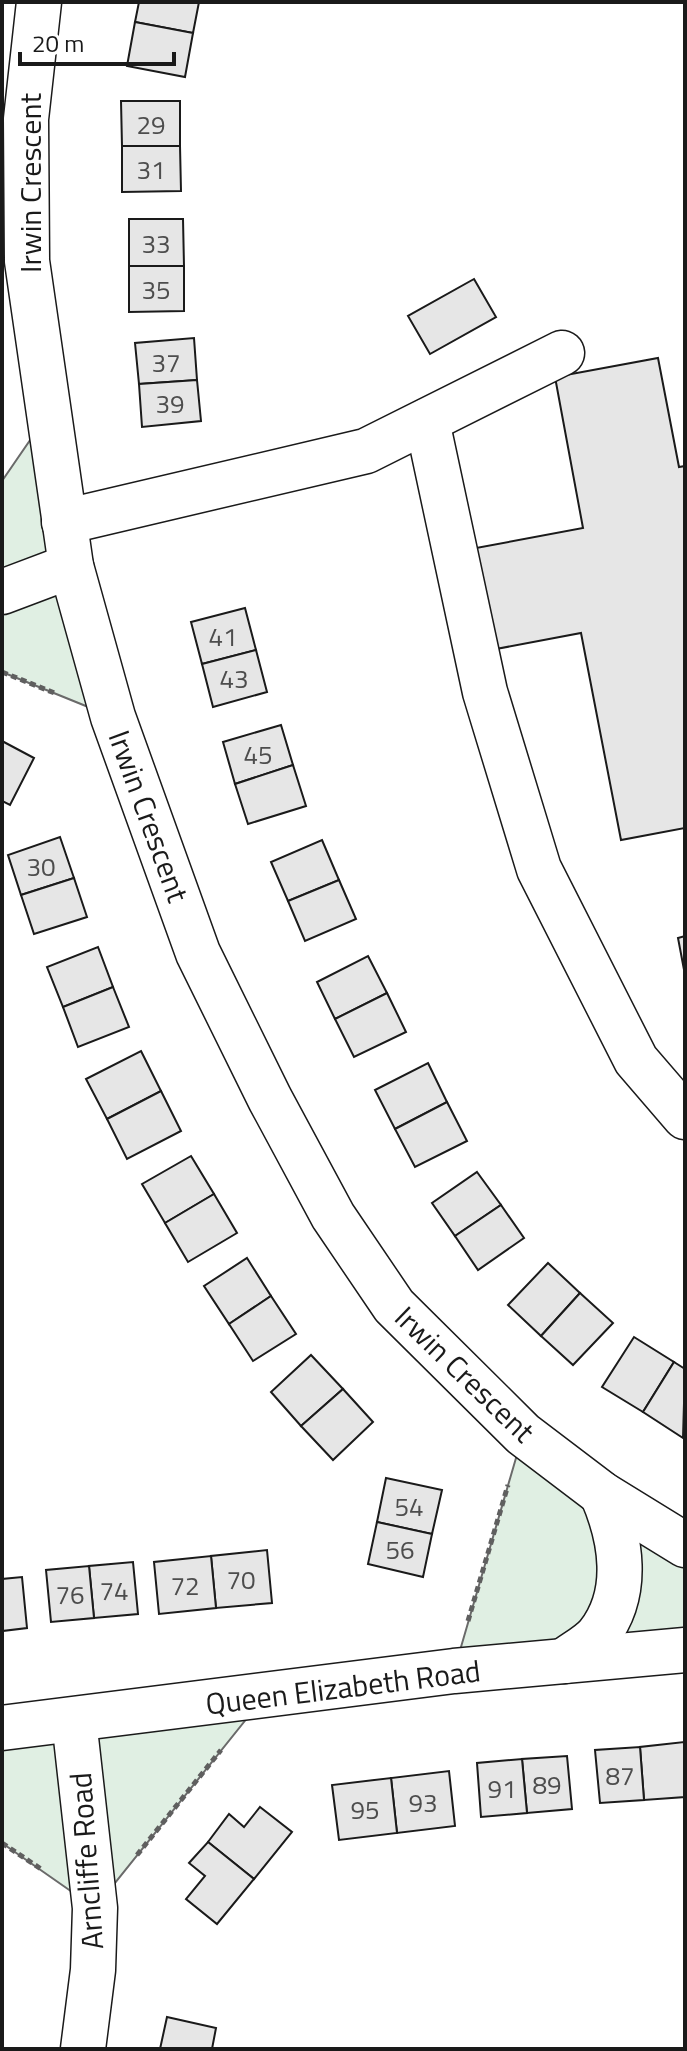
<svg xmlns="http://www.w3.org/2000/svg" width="687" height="2051" font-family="'Titillium Web',sans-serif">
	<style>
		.green { fill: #e0efe3; stroke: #6a6a6a; stroke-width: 2 }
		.building { fill: #e6e6e6; stroke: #1a1a1a; stroke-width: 2 }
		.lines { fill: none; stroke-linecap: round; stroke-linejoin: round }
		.minor-casing { stroke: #1a1a1a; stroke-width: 47 }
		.path { stroke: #5f5f5f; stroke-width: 5; stroke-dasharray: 6 4; stroke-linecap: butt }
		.minor { stroke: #fff; stroke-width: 44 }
		.labels { text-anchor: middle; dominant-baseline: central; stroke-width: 6; stroke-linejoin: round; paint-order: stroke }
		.number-label { font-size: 26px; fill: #4d4d4d }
		.street-label { font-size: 30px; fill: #1a1a1a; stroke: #fff }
	</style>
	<rect width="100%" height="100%" fill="#fff"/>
	<g class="green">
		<path d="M48,414L113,717L2,672V481Z"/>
		<path d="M523,1434L685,1545V1650L454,1671Z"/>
		<path d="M264,1697L95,1908L2,1843V1728Z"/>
	</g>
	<g class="building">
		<path d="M139,2H199L193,33L135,22Z"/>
		<path d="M135,22L193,33L185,77L127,66Z"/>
		<path d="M121,101H180V146H122Z"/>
		<path d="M122,146H180L181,191L122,192Z"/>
		<path d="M129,219H183L184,266H129Z"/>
		<path d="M129,266H184V311L129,312Z"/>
		<path d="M474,279L496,317L430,354L408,316Z"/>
		<path d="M194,338L197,380L139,384L135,343Z"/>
		<path d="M658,358L679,467L685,466V828L621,840L581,633L496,649L476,548L583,528L555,377Z"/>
		<path d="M197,380L201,421L142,427L139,384Z"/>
		<path d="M245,608L256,650L202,664L191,622Z"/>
		<path d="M256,650L267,692L213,707L202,664Z"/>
		<path d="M281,725L293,765L235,784L223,742Z"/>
		<path d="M2,741L34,758L10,805L2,801Z"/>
		<path d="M293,765L306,806L248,824L235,784Z"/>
		<path d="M60,837L74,878L21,895L8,855Z"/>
		<path d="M322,840L339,880L288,901L271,862Z"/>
		<path d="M74,878L87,917L34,934L21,895Z"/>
		<path d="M339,880L356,919L305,941L288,901Z"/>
		<path d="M685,936V975L678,938Z"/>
		<path d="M98,947L113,987L63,1007L47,967Z"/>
		<path d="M368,956L387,993L335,1019L317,982Z"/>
		<path d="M113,987L129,1027L78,1047L63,1007Z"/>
		<path d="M387,993L406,1032L354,1057L335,1019Z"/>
		<path d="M141,1051L161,1091L107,1119L86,1079Z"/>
		<path d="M428,1063L447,1102L395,1129L375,1090Z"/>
		<path d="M161,1091L181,1131L127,1159L107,1119Z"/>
		<path d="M447,1102L467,1141L415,1167L395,1129Z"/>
		<path d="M191,1156L214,1194L165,1223L142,1184Z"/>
		<path d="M477,1172L501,1205L455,1236L432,1203Z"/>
		<path d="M214,1194L237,1233L188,1262L165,1223Z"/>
		<path d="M501,1205L524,1238L478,1270L455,1236Z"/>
		<path d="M247,1258L271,1296L229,1324L204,1286Z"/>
		<path d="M548,1263L580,1293L541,1336L508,1305Z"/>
		<path d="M580,1293L613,1323L573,1365L541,1336Z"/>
		<path d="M271,1296L296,1334L253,1361L229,1324Z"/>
		<path d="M634,1337L674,1362L643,1412L602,1387Z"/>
		<path d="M311,1355L343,1389L301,1426L271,1392Z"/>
		<path d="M674,1362L685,1369L683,1438L643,1412Z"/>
		<path d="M343,1389L373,1422L333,1460L301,1426Z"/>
		<path d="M386,1478L442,1490L432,1534L377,1522Z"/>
		<path d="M377,1522L432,1534L423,1577L368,1564Z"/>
		<path d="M267,1550L272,1603L216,1608L211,1556Z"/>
		<path d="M211,1556L216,1608L159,1614L154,1562Z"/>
		<path d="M133,1562L138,1614L94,1618L89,1566Z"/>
		<path d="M89,1566L94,1618L51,1622L46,1570Z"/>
		<path d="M22,1577L27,1628L2,1631V1579Z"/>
		<path d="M684,1742L685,1797L644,1800L640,1747Z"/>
		<path d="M640,1747L644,1800L600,1803L595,1750Z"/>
		<path d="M567,1756L572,1809L527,1813L522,1759Z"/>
		<path d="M522,1759L527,1813L481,1817L477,1763Z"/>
		<path d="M449,1771L455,1826L397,1833L391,1778Z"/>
		<path d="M391,1778L397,1833L339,1840L332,1785Z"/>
		<path d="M260,1807L292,1832L254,1879L208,1842L229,1814L244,1827Z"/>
		<path d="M208,1842L254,1879L217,1924L186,1899L205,1876L189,1863Z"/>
		<path d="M167,2017L216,2028L212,2049H160Z"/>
	</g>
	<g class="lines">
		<g class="minor-casing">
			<g id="minor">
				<path d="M39,2L26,119L27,261L71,566L113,717L198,953L270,1099L333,1216L394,1306L523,1434L602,1494L685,1545"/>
				<path d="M427,421L485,692L539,869L636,1060L685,1117"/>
				<path d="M64,522L366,451L562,353"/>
				<path d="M2,592L71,566"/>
				<path d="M564,1661C574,1653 590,1645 598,1635C631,1593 621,1538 602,1494"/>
				<path d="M74,1720L95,1908L93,1970L83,2049"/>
				<path d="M2,1728L454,1671L685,1650"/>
			</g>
		</g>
		<g class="path">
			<path d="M2,672L57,694"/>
			<path d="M468,1621L508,1485"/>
			<path d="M2,1843L41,1869"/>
			<path d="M137,1855L221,1750"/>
		</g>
		<use href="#minor" class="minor"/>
	</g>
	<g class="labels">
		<g class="number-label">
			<text x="151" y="124">29</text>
			<text x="151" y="169">31</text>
			<text x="156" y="243">33</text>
			<text x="156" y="289">35</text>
			<text x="166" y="362">37</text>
			<text x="170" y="403">39</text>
			<text x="223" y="636">41</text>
			<text x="234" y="678">43</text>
			<text x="258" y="754">45</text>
			<text x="41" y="866">30</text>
			<text x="409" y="1506">54</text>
			<text x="400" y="1549">56</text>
			<text x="241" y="1579">70</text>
			<text x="185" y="1585">72</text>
			<text x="114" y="1590">74</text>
			<text x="70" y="1594">76</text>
			<text x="620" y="1775">87</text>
			<text x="547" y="1784">89</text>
			<text x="502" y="1788">91</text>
			<text x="423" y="1802">93</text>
			<text x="365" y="1809">95</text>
		</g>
		<g class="street-label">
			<text transform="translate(30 183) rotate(-90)">Irwin Crescent</text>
			<text transform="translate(149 816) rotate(70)">Irwin Crescent</text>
			<text transform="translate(465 1374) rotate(44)">Irwin Crescent</text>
			<text transform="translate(343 1687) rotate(-7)">Queen Elizabeth Road</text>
			<text transform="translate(86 1861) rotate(-94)">Arncliffe Road</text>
		</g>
	</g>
	<rect width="687" height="2051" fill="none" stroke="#1a1a1a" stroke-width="8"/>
	<path d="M20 52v12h154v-12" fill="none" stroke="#1a1a1a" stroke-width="4"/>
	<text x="32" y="52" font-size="24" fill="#1a1a1a" stroke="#ffffff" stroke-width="6" paint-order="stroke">20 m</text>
</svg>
